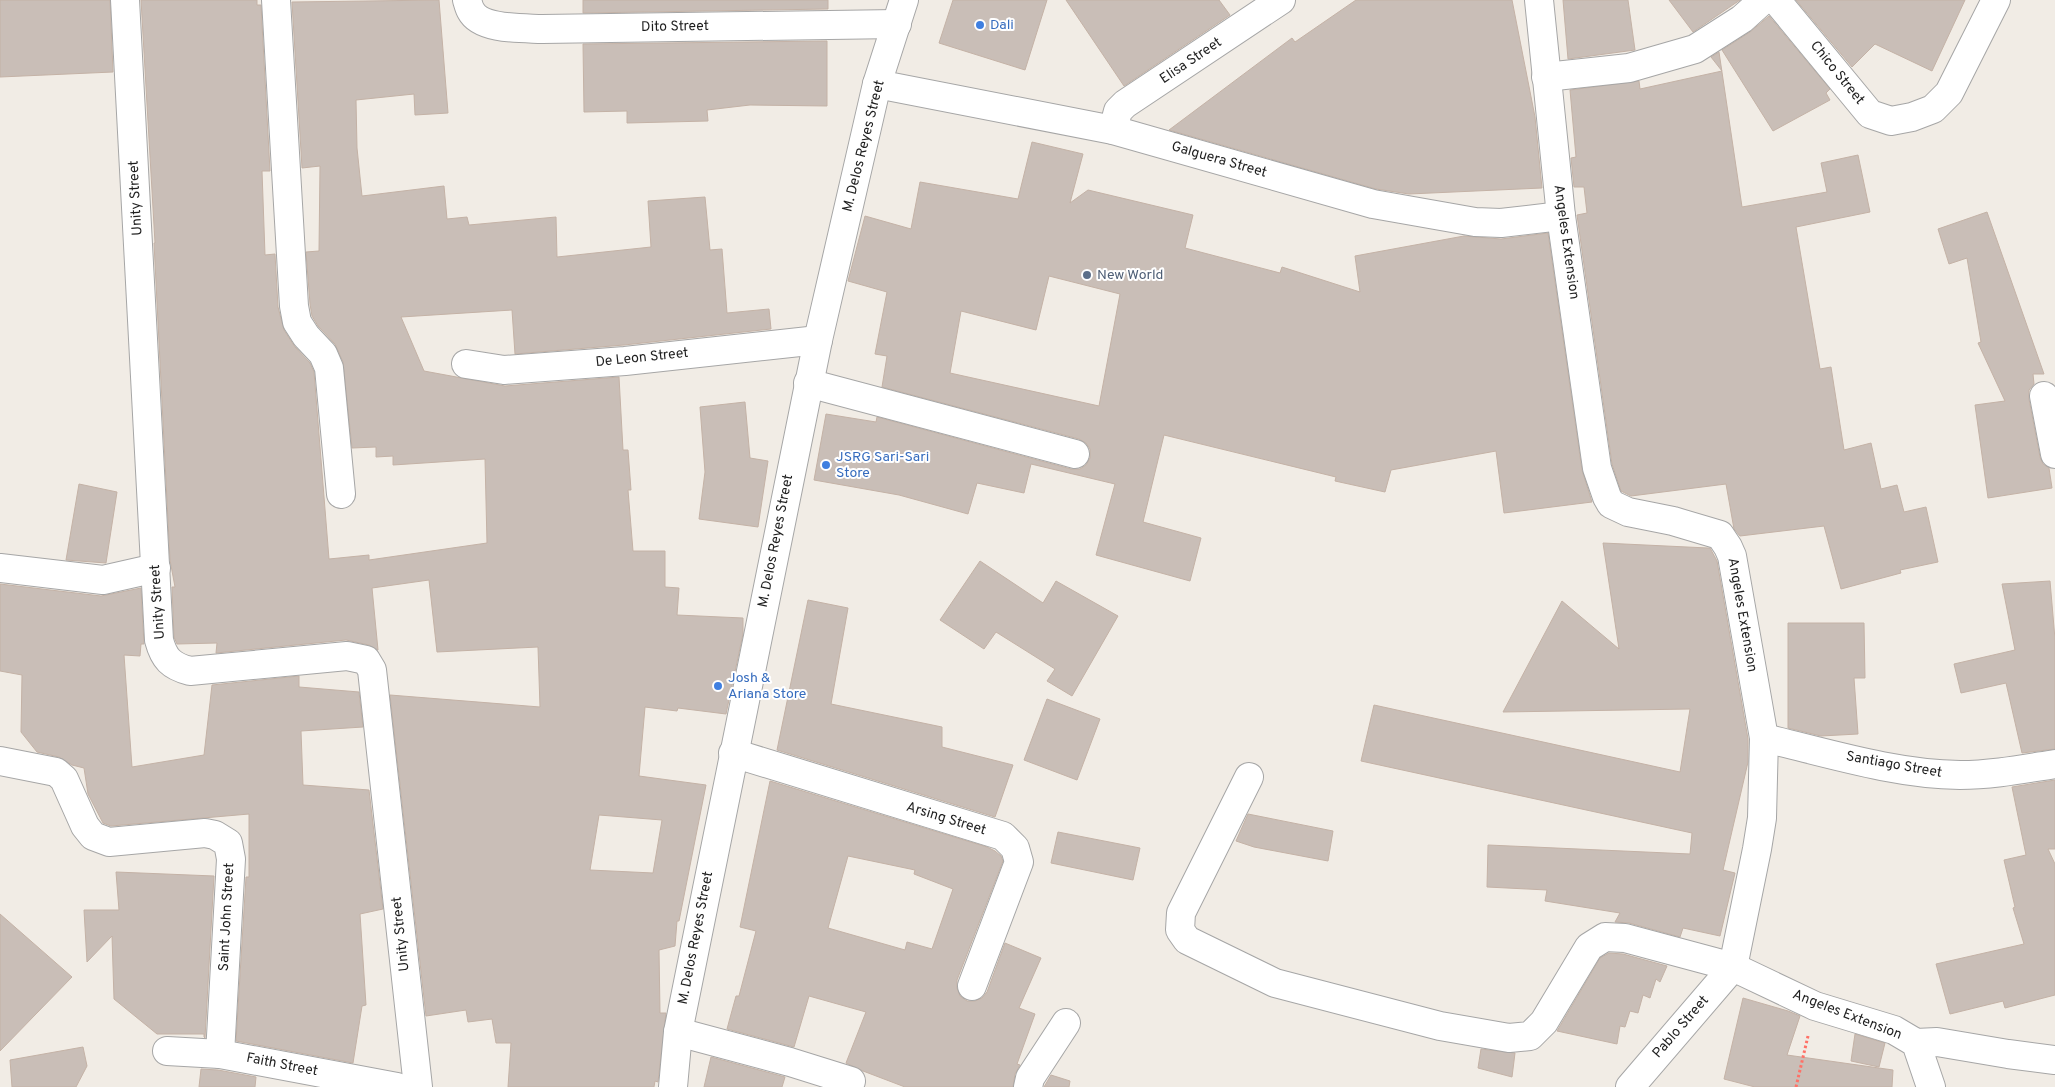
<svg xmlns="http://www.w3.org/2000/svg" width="2055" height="1087" font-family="Overpass,sans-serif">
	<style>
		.building { fill: #c9beb7; stroke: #c4b2a6; fill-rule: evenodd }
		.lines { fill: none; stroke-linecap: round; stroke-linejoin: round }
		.minor-casing { stroke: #a6a6a6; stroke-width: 30 }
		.path { stroke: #ff7167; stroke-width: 3; stroke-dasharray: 2.5 2.5; stroke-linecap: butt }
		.minor { stroke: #fff; stroke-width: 28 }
		.shop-dot { fill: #3f7fe0; stroke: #fff; stroke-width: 2 }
		.service-dot { fill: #5c6f8a; stroke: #fff; stroke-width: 2 }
		.labels { text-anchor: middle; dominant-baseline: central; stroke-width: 4; stroke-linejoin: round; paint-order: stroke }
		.shop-label { font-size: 14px; fill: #366cbe; stroke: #fff; text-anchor: start }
		.street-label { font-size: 14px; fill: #1f1f1f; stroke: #fff }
		.service-label { font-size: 14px; fill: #4e5e75; stroke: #fff; text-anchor: start }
	</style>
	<rect width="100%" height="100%" fill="#f1ece5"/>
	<g class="building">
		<path d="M0,0H110L113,72L0,77Z"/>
		<path d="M141,0H257V5H261L270,171H262L265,255L275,254L278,307L284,330L295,347L310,363L314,372L329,559L369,555V560L487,543L485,459L393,465V456L376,457V447L352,448L343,362L335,344L318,326L312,316L310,304L306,252L319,251L320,166L302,168L292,2L439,0L448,113L415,115L414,94L356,100L357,148L362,196L444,186L447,219L467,217L469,225L556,217L557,257L651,247L648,201L705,197L710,250L722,249L727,313L769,309L771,329L624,345L515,354L512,310L401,317L424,371L505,386L619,377L623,450H628L631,490H628L633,551H665V587L679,588L677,615L743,618V634L726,714L678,708L677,711L645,707L639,776L706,785L679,921H677L675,946L659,950L660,1013H666L658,1082L655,1081L654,1087H508L511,1043H496L492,1019L468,1022L466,1010L426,1016L390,695L540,707L538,647L437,652L429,580L372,588L378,650L369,645L346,640L216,653L217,643L177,644L174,637L172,587H175L170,560L154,243H155ZM599,815L662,820L653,873L590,870Z"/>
		<path d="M583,0H828V9L583,13Z"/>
		<path d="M953,0H1047L1025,70L939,43Z"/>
		<path d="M1066,0H1219L1230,15L1124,86Z"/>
		<path d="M1356,0H1512L1535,117L1542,188L1409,194L1376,189L1169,130L1292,38L1295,42Z"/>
		<path d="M1563,0H1628L1635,50L1568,59Z"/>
		<path d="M1669,0H1740L1693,32Z"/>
		<path d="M1796,0H1965L1932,71L1875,44L1852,67Z"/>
		<path d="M1769,16L1830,89L1826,93L1830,100L1773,131L1722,50L1750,32Z"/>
		<path d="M827,41V106L750,105L707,110L708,121L627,123V111L584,112L583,44Z"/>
		<path d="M1719,52L1742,207L1827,192L1821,163L1858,155L1870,212L1796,227L1820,369L1831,367L1844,450L1871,443L1881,489L1897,485L1904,512L1926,507L1938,562L1900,570L1901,573L1841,589L1824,526L1740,536L1734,529L1726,484L1631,496L1621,491L1612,464L1577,215L1587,213L1584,187H1574L1571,158L1576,157L1570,90L1639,81L1640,89L1722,71L1711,57Z"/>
		<path d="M1032,142L1083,154L1070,203L1088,190L1193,215L1185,248L1280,273L1282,267L1360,292L1355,256L1464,236L1501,239L1548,233L1582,470L1592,502L1504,513L1496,451L1391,470L1385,492L1335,481L1336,477L1164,435L1143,522L1201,538L1190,581L1096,555L1115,484L1031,464L1024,493L977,483L968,514L899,495L814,480L826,414L876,422L877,417L1071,469H1080L1086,465L1090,458V449L1086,443L1079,439L882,387L887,356L875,354L887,292L848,281L865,216L911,229L920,182L1018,199ZM1049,276L1120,294L1099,406L950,373L961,311L1036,330Z"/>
		<path d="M1987,212L2044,374H2033L2034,384L2029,390V399L2040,457L2043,464L2049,468L2052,488L1988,498L1975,405L2005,401L1978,343L1981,342L1967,258L1949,264L1938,229Z"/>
		<path d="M745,402L750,458L768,461L758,527L699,519L705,472L700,407Z"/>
		<path d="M79,484L117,492L106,563L66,560Z"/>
		<path d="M1603,543L1708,548H1710L1717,561L1748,739V762L1723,870L1735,873L1720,936L1683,928L1680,937L1629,923L1615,922L1620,913L1545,901L1547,890L1487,887L1488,845L1690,854L1692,833L1361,761L1374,705L1680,772L1690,709L1503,712L1562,601L1619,649Z"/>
		<path d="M980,561L1043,603L1056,581L1118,616L1072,696L1047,681L1055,669L996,632L984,649L940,620Z"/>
		<path d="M2050,581L2055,639V749L2022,753L2006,683L1961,693L1954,664L2015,650L2002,584Z"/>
		<path d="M0,584L101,596L141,588L144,644H141L140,656L124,655L132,767L204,755L212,685L299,676V687L359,692L363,727L301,731L303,785L369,790L383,909L360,914L366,1005L362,1006L353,1063L236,1041L246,877H249V814L111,826L103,823L88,794L84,768L72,765L59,757L37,752L21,732L22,675L0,671Z"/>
		<path d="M808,600L848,608L831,704L942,727V747L1013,765L995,817L777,750Z"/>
		<path d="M1788,623H1864L1865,678H1854L1858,734L1821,736L1788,728Z"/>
		<path d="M1047,699L1100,719L1077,780L1024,760Z"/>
		<path d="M2055,780V849H2048L2055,864V995L2005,1008L2003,1001L1950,1014L1936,964L2024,944L2013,908L2015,907L2004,860L2026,855L2012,787Z"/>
		<path d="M770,781L987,847L995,851L1001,856L1003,861L957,980V988L960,996L967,1001H975L982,998L987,992L1005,943L1041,958L1019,1008L1035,1014L1017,1064L1020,1065L1015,1074L1013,1087H905L863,1071L846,1063L866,1012L809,996L794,1047L727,1029L736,996H739L756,931L740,927ZM848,856L915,870L914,874L953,889L932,949L907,942L905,950L828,928Z"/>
		<path d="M1248,814L1333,831L1328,861L1254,847L1236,841Z"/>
		<path d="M1058,832L1140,848L1133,880L1051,863Z"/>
		<path d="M116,872L214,876L205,1038L204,1037V1034H157L114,999L112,936L87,962L84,910H119Z"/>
		<path d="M0,914L72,977L0,1051Z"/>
		<path d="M1609,953L1623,954L1667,966L1660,982L1656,979L1650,998L1643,995L1638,1013L1630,1011L1625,1027L1620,1026L1617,1044L1557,1031L1600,958Z"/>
		<path d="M1743,998L1788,1011L1800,1016L1787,1055L1893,1070L1892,1087H1755L1724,1079Z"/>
		<path d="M1855,1034L1885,1043L1879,1067L1851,1061Z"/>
		<path d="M83,1047L87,1066L76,1087H12L10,1060Z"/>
		<path d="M1481,1049L1515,1053L1512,1077L1478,1068Z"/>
		<path d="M711,1057L785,1077L782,1087H704Z"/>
		<path d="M201,1069L218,1070L256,1077L255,1087H199Z"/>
		<path d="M1051,1075L1070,1081L1069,1087H1044Z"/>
	</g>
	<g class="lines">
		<g class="minor-casing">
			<g id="minor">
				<path d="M125,0L159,640C164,659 171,666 190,671L347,656L366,660L372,670L418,1087"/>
				<path d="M276,0L294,306L297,322L306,336L323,354L329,368L341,494"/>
				<path d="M467,0C468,3 469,8 471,11C481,30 523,28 542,29L897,24"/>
				<path d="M1539,0L1561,216L1597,468L1607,497L1611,504L1628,512L1673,521L1720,535L1728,547L1732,556L1764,738L1762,818L1757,849L1733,967L1630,1087"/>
				<path d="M1776,0L1870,114L1891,121L1912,117L1933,109L1949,93L1996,0"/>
				<path d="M1546,77L1629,68L1695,49L1742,19L1763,0"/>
				<path d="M877,84L1113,130L1373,204L1475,222L1501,223L1561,216"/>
				<path d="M1113,130L1118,111L1125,104L1281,0"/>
				<path d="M466,364L504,370L625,361L818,340"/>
				<path d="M808,383L1075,454"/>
				<path d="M2044,396L2055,454"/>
				<path d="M0,568L103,580L156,568"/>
				<path d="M1764,738C1828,753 1894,774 1960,775C1992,775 2023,769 2055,764"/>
				<path d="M733,753L1003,836L1015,848L1019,862L972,986"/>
				<path d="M0,761L56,772L64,779L85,826L93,836L109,842L205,833L215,835L228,843L231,859L220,1054"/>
				<path d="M1249,777L1181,913L1180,930L1187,940L1275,983L1440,1026L1509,1038L1530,1036L1544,1022L1589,947L1605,937L1625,938L1733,967L1815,1006L1894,1030L1916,1043L1931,1087"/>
				<path d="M678,1032L790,1062L851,1081"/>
				<path d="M1916,1043L1937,1042L2008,1054L2055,1060"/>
				<path d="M167,1051L220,1054L397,1087"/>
				<path d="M673,1087L678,1032L818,340L877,84L904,0"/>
				<path d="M1028,1087L1030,1078L1066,1023"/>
			</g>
		</g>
		<path class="path" d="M1796,1087L1808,1036"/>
		<use href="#minor" class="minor"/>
	</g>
	<g class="shop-dot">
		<circle cx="980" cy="25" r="5"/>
		<circle cx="826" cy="465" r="5"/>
		<circle cx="718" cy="686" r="5"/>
	</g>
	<circle class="service-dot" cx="1087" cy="275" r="5"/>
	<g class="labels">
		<g class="shop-label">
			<text x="990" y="25">Dali</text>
			<text x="836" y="457">JSRG Sari-Sari<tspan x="836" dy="16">Store</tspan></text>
			<text x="728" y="678">Josh &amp;<tspan x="728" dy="16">Ariana Store</tspan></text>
		</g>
		<g class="street-label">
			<text transform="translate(675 27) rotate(-1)">Dito Street</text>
			<text transform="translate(1191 61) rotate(-34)">Elisa Street</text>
			<text transform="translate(1837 73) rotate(51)">Chico Street</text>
			<text transform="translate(864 146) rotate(-76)">M. Delos Reyes Street</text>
			<text transform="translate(1219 160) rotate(16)">Galguera Street</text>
			<text transform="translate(136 198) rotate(-93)">Unity Street</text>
			<text transform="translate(1566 242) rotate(82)">Angeles Extension</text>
			<text transform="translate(642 358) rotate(-6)">De Leon Street</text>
			<text transform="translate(776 541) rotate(-79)">M. Delos Reyes Street</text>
			<text transform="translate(158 602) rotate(-94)">Unity Street</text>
			<text transform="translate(1742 615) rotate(80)">Angeles Extension</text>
			<text transform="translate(1894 765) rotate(10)">Santiago Street</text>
			<text transform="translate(946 819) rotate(17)">Arsing Street</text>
			<text transform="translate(227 917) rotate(-87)">Saint John Street</text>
			<text transform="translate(401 934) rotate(-96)">Unity Street</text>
			<text transform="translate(696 938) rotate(-79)">M. Delos Reyes Street</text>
			<text transform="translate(1847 1015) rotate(21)">Angeles Extension</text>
			<text transform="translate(1681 1027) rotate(-49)">Pablo Street</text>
			<text transform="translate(282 1065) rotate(11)">Faith Street</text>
		</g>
		<g class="service-label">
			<text x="1097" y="275">New World</text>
		</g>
	</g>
</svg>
